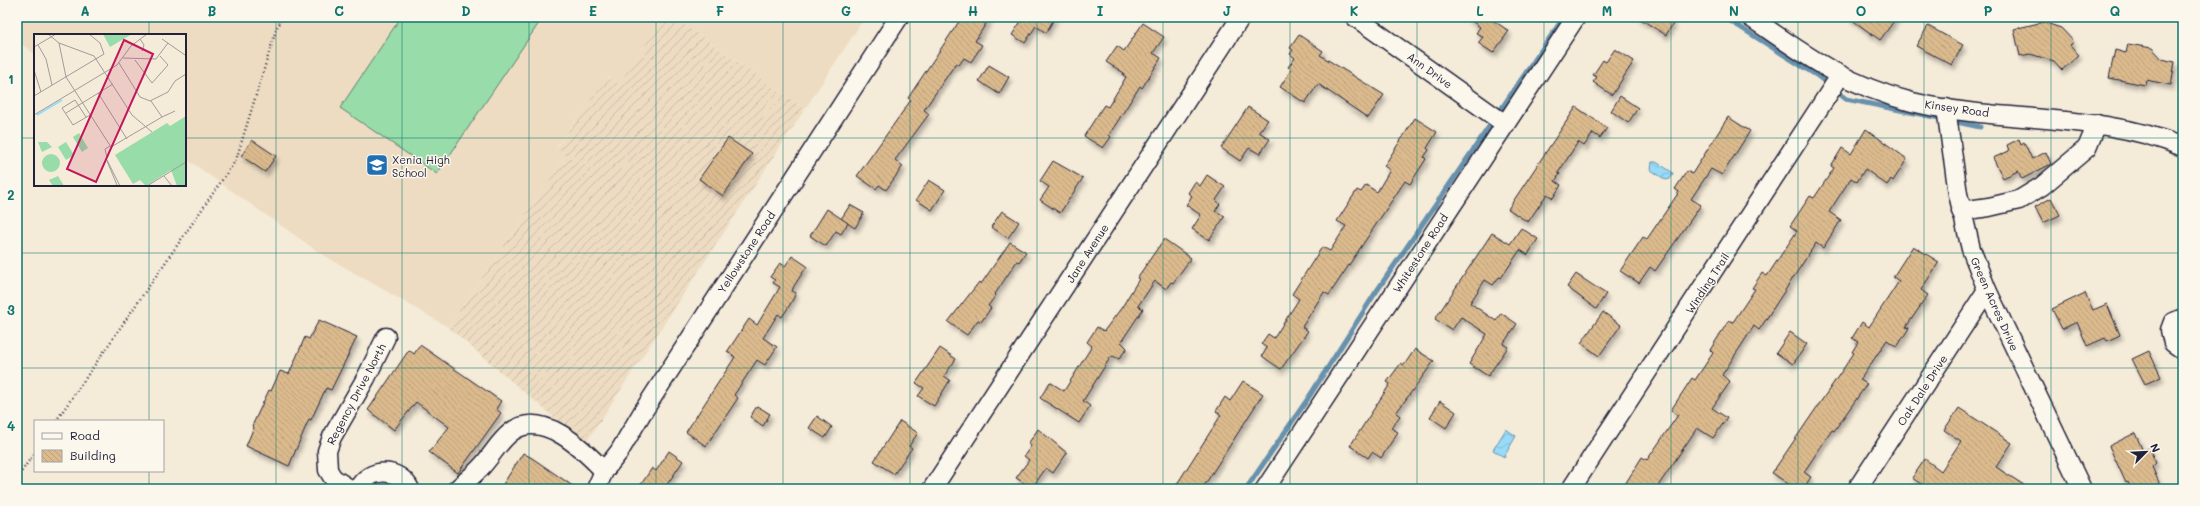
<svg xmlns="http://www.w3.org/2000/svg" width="2200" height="506" font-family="Mali,sans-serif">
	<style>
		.built { fill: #eddcc2 }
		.industrial { fill: url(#industrial-furrows) }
		.pitch { fill: #97dca9; stroke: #5c7f72 }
		.water { fill: url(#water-waves); stroke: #6891ad }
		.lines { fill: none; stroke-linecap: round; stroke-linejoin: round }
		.stream { stroke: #6891ad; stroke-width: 5 }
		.building { fill: url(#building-back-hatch); stroke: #22223b; filter: url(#shadow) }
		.minor-casing { stroke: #22223b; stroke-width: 21 }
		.path { stroke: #22223b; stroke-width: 2.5; stroke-dasharray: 1 3; stroke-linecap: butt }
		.minor { stroke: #fbf7ec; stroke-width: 18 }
		.grid { fill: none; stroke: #0f766e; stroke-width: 1; stroke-opacity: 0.55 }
		.labels { text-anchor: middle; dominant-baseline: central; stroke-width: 3; stroke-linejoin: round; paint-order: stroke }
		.street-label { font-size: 11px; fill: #22223b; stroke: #fbf7ec }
		.poi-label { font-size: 11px; fill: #22223b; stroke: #fbf7ec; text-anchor: start }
		.inset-river { fill: none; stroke: #97dbf9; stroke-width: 2 }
		.inset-road { fill: none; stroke: #a19b9a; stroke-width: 1 }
		.view { fill: #c2185b; fill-opacity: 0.15; stroke: #c2185b; stroke-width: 2 }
		.inset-edge { fill: none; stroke: #22223b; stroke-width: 2 }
		.neatline { fill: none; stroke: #0f766e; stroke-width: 1.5 }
		.grid-label { font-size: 13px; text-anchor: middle; font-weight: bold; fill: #0f766e }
	</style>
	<defs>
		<pattern id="industrial-furrows" width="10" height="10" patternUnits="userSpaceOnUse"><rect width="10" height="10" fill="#eddcc2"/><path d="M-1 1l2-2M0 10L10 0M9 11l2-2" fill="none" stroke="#cbbca8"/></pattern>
		<pattern id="water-waves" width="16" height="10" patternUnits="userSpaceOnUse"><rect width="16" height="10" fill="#97dbf9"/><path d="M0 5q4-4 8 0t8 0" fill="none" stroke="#82bcd6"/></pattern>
		<pattern id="building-back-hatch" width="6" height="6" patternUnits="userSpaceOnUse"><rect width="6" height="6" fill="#dbba8d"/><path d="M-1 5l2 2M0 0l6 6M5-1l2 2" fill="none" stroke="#bca07b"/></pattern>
		<filter id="shadow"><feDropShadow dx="2.5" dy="4.5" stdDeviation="2" flood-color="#0004"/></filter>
	</defs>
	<rect width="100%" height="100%" fill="#f5ebd9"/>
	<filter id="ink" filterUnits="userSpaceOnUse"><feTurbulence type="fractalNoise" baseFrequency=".025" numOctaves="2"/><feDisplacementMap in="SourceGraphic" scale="8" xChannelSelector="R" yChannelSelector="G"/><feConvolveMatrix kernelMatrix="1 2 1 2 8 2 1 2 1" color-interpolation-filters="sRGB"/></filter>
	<g filter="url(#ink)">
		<g class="built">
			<path d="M17,17H664L619,85L608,76L556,148L566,156L448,327L320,253L185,158V35H35V54L17,41Z"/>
			<path d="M674,17H865L805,109Z"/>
		</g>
		<path class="industrial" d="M664,17H674L805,109L585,444L448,327L566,156L556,149L607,76L619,84Z"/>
		<path class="pitch" d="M401,17H543L437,174L340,108Z"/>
		<g class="water">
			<path d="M1652,162H1656L1672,172L1673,174L1670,179L1666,180L1651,170Z"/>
			<path d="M1506,429L1516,436L1504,457L1493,450Z"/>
		</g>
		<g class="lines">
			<g class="stream">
				<path d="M1724,17L1819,77L1846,99L1944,119"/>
				<path d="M1952,121L1980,127"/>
				<path d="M1246,489L1307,400L1374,295L1564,17"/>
			</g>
		</g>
		<g class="building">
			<path d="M962,17H990L975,41L982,45L971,62L964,58L959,65L956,63L924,110L929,114L895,160L903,166L886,190L879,185L876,189L857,176L911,100L908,98Z"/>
			<path d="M1021,17H1055L1046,33L1036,26L1025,43L1012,35L1023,18Z"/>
			<path d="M1466,17H1488L1509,31L1493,53L1478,43L1483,37L1476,33L1480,27Z"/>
			<path d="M1637,17H1665L1674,22L1666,35Z"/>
			<path d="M1848,17H1897L1880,40Z"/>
			<path d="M2043,22L2061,28L2074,42L2070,45L2079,55L2062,70L2054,61L2030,54L2020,56L2014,29Z"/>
			<path d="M1143,23L1164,37L1153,53L1161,58L1142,88L1140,86L1109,135L1111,137L1103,148L1084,136L1104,105L1108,107L1126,77L1123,75L1124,73L1106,62L1117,46L1124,51Z"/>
			<path d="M1928,26L1963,45L1952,65L1916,46Z"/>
			<path d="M1299,35L1323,51L1320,55L1384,95L1368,118L1318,84L1305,103L1280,87L1291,70L1288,67L1295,58L1290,54L1293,50L1290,48Z"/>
			<path d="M2128,44L2152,48L2162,59L2175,62L2171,85L2146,80L2145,85L2109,78L2115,50L2126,53Z"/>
			<path d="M1615,49L1634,61L1612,95L1593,82L1597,77L1593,75L1603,60L1606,62Z"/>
			<path d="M989,65L1009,77L999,94L979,81Z"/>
			<path d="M1620,96L1638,108L1628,123L1611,111Z"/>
			<path d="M1248,107L1268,120L1259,132L1270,139L1260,154L1249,148L1240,161L1221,148Z"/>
			<path d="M1576,107L1607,128L1600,138L1593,133L1584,146L1578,142L1558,173L1560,174L1555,181L1561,185L1553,198L1547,194L1528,222L1508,209Z"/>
			<path d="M1728,117L1750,131L1722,175L1711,169L1691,199L1701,205L1655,271L1650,267L1639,283L1620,271L1643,237L1647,239L1679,192L1675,189L1687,171L1692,174Z"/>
			<path d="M1415,118L1437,132L1427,148L1429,150L1424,157L1426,159L1410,184L1405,181L1329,295L1324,292L1302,327L1308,331L1281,369L1279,368L1262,356L1267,348L1261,344L1268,334L1274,338L1299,299L1292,294L1322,247L1330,251L1346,226L1337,221L1357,190L1361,192L1366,185L1377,192L1390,170L1384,166Z"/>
			<path d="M1866,129L1907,159L1893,181L1891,179L1887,185L1865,169L1857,182L1851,178L1829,212L1841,220L1823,248L1816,243L1759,330L1754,326L1722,375L1730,382L1712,408L1727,418L1713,438L1697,428L1656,489H1622L1642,457L1647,460L1678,415L1671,410L1692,378L1695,380L1713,353L1710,350L1729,320L1733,322L1755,289L1752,288L1762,273L1767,276L1797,231L1790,226L1810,196L1814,198L1834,168L1831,166L1842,148L1851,154Z"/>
			<path d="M728,138L752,154L723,196L699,179Z"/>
			<path d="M2019,139L2021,144L2024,142L2032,159L2046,152L2051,164L2022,179L2018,171L2003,178L1993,158L2009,151L2007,145Z"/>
			<path d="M252,140L276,156L265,172L241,156Z"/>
			<path d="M1053,161L1083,178L1060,213L1040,200L1049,187L1040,181Z"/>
			<path d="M1207,175L1225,187L1216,200L1220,204L1215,211L1225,216L1209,240L1192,229L1201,215L1186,205L1192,196L1188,193L1195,182L1200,186Z"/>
			<path d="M929,180L945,190L932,210L916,200Z"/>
			<path d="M2051,198L2060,215L2043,223L2035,207Z"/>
			<path d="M850,205L864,213L855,228L841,219Z"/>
			<path d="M827,209L848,223L841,234L836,231L826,246L810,236Z"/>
			<path d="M1002,211L1019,222L1008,238L991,227Z"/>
			<path d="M1521,228L1538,239L1530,251L1528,255L1520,250L1501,278L1499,277L1493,285L1485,280L1470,303L1496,321L1501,313L1517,324L1503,344L1508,347L1488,376L1469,364L1487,334L1461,317L1452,330L1435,319L1492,233L1510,244Z"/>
			<path d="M1164,239L1191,258L1173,283L1171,282L1166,289L1155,281L1138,306L1143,309L1121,342L1127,348L1119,359L1113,356L1110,358L1083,401L1090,406L1079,423L1040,398L1050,382L1064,391L1092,346L1087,342L1097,327L1104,331L1122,307L1139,279L1137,278Z"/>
			<path d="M1010,242L1026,252L1019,262L1017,261L995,294L996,295L988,306L991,308L981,322L978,320L967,335L948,322L979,282L981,284Z"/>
			<path d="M1913,246L1939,262L1921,290L1928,295L1906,327L1909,328L1897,347L1887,340L1860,380L1867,384L1834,431L1832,430L1804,472L1811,477L1803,489H1796L1772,473L1854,353L1852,352L1858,342L1852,338L1862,322L1869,327L1899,281L1893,277Z"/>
			<path d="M792,256L807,266L794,286L792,291L796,293L791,303L782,317L778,314L763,338L777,347L765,365L757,360L734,395L738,398L706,446L686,432L735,357L727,352L749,319L757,325L780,287L773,283L775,280L770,277L780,263L785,266Z"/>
			<path d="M1576,274L1606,294L1596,309L1567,287Z"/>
			<path d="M2085,293L2093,310L2107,304L2120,335L2107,341L2105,338L2087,346L2077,322L2062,329L2052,309Z"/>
			<path d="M1603,312L1621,325L1599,356L1581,343Z"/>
			<path d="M319,320L357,337L331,390L326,388L311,420L309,419L289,466L246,446L254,427L252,426L269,390L271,391L280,371L289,374L305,337L309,339Z"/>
			<path d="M1790,332L1807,344L1793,364L1776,353Z"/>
			<path d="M420,345L501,401L496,409L501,413L458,473L429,452L449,427L416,402L394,430L368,410L409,350L414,354Z"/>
			<path d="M940,348L956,359L944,376L950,380L934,406L918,396L924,388L916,383Z"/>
			<path d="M1415,349L1434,361L1396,413L1400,416L1391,428L1398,432L1381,458L1372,452L1368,458L1350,446L1390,384L1387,382L1401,363L1404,365Z"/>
			<path d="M2149,351L2161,377L2145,384L2132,359Z"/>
			<path d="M1243,381L1263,394L1202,489H1185L1177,484L1221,415L1216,411L1225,397L1230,401Z"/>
			<path d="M1440,401L1456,412L1446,428L1430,417Z"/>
			<path d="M757,406L770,414L763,426L750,417Z"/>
			<path d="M1959,408L2012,443L1996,467L2030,489H1929L1912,478L1925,459L1941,471L1961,441L1944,430Z"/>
			<path d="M817,416L832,427L825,438L809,428Z"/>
			<path d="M900,421L918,433L909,446L912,448L894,474L874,461Z"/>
			<path d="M1038,429L1067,453L1053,473L1046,468L1032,488L1016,478L1029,460L1024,456L1031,446L1028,444Z"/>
			<path d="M2135,433L2143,451L2149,448L2156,463L2152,467L2162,489H2131L2128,482L2126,483L2109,446Z"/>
			<path d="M669,451L683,461L664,489H638L652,468L656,471Z"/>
			<path d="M523,453L532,458L577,489H500Z"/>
		</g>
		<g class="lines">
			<g class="minor-casing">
				<g id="minor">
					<path d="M1355,17L1505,124"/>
					<path d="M1750,17C1805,55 1845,85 1912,102C2002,124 2097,111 2183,147"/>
					<path d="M1946,108L1958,194L1971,249L1987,290L2082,489"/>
					<path d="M1961,211L1989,207L2019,200L2042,186L2087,148L2097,124"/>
					<path d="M2183,318L2173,322L2170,330L2173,343L2183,350"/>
					<path d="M350,489L333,478L328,470L327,451L332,437L366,378L386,337"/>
					<path d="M358,489C368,467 400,467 410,489"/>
					<path d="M457,489C465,482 475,474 482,466C492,455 499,442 510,433C541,407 584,450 604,471"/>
					<path d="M596,489L604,471L619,452L642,413L899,17"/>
					<path d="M932,489L1241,17"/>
					<path d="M1265,489L1576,17"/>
					<path d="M1571,489L1840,76"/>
					<path d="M1857,489L1987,290"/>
				</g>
			</g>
			<g class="path">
				<path d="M56,421L236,160L277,27L284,17"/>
				<path d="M17,478L35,452"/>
			</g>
			<use href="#minor" class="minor"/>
		</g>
	</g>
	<path class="grid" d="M149,17V35M276,17V489M402,17V489M529,17V489M656,17V489M783,17V489M910,17V489M1037,17V489M1163,17V489M1290,17V489M1417,17V489M1544,17V489M1671,17V489M1798,17V489M1924,17V489M2051,17V489M17,138H35M185,138H2183M149,185V421M17,253H2183M17,368H2183M149,471V489"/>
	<defs>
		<g id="school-square" transform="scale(1.15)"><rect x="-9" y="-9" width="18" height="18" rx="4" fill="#1f6fb2" stroke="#fbf7ec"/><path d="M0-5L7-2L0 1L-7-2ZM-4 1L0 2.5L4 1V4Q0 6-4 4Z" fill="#fff"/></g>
	</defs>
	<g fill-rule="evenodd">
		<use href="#school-square" x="377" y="165"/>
	</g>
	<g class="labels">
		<g class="street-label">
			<text transform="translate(1430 70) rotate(36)">Ann Drive</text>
			<text transform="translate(1957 108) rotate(8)">Kinsey Road</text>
			<text transform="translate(746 252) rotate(-57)">Yellowstone Road</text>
			<text transform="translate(1087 253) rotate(-57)">Jane Avenue</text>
			<text transform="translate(1420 253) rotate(-57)">Whitestone Road</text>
			<text transform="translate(1707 283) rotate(-57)">Winding Trail</text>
			<text transform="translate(1995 304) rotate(66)">Green Acres Drive</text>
			<text transform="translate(1922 390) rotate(-57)">Oak Dale Drive</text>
			<text transform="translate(356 394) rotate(-62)">Regency Drive North</text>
		</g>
		<g class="poi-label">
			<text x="392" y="159">Xenia High<tspan x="392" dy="13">School</tspan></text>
		</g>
	</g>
	<g transform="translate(34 34)">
		<rect width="152" height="152" fill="#f5ebd9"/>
		<path d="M152,82V152H143L137,136L112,152L106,146L99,150L81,121L133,89L136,92Z" fill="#97dca9"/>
		<path d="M24,142L30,152H19L15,146Z" fill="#97dca9"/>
		<path d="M69,0H98L76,13Z" fill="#97dca9"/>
		<path d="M45,99L54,114L48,118L39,103ZM4,108H13L18,113L8,118ZM32,108L40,121L32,126L24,113ZM8 129a9 9 0 1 1 18 0a9 9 0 1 1-18 0Z" fill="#97dca9"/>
		<path class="inset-river" d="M3,81L28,66"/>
		<path class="inset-road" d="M14,0L25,9L32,43L77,113L128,83L117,67M106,5L110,11L108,17L110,14M128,5L151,21M25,9L60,22L98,81L118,98M4,11L12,25L18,51M0,13L22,0M89,24L122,25L134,9M101,26L118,49L134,31L126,22M85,29L106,63L116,67L134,58L141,47L152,40M0,36L7,58M64,59L93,105M0,62L70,20L66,9L55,0M32,79L79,50M0,81L83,31L97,12L113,0M52,83L41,66L28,74L39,91L56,81M128,83L141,77M73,124L71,115L76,112M73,126L86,152M73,127L83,151M130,142L138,152M113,152L152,128"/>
		<path class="view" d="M90,6L119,20L62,148L33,135Z"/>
		<rect width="152" height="152" class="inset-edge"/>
	</g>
	<rect width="2200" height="506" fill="none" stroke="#fbf7ec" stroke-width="44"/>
	<rect x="34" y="420" width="130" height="52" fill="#fbf7ec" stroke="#a4a2a5"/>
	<rect x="42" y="433" width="20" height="6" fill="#fbf7ec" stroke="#a4a2a5"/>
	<text x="70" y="440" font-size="12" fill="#22223b">Road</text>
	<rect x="42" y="450" width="20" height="12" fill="url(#building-back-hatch)" stroke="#a4a2a5"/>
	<text x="70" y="460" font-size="12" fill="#22223b">Building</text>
	<g transform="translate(2146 452) rotate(66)" stroke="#fbf7ec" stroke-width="3" paint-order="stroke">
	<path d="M0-3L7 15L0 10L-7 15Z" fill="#22223b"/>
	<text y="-6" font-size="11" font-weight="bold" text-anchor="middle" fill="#22223b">N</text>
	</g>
	<rect x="22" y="22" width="2156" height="462" class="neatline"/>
	<g class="grid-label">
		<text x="85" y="16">A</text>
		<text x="212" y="16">B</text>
		<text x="339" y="16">C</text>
		<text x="466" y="16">D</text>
		<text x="593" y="16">E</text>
		<text x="720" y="16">F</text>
		<text x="846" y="16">G</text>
		<text x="973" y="16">H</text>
		<text x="1100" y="16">I</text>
		<text x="1227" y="16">J</text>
		<text x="1354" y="16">K</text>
		<text x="1480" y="16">L</text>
		<text x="1607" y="16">M</text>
		<text x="1734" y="16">N</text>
		<text x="1861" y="16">O</text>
		<text x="1988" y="16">P</text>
		<text x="2115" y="16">Q</text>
		<text x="11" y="84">1</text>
		<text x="11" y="200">2</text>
		<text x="11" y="315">3</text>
		<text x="11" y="431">4</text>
	</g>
</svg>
